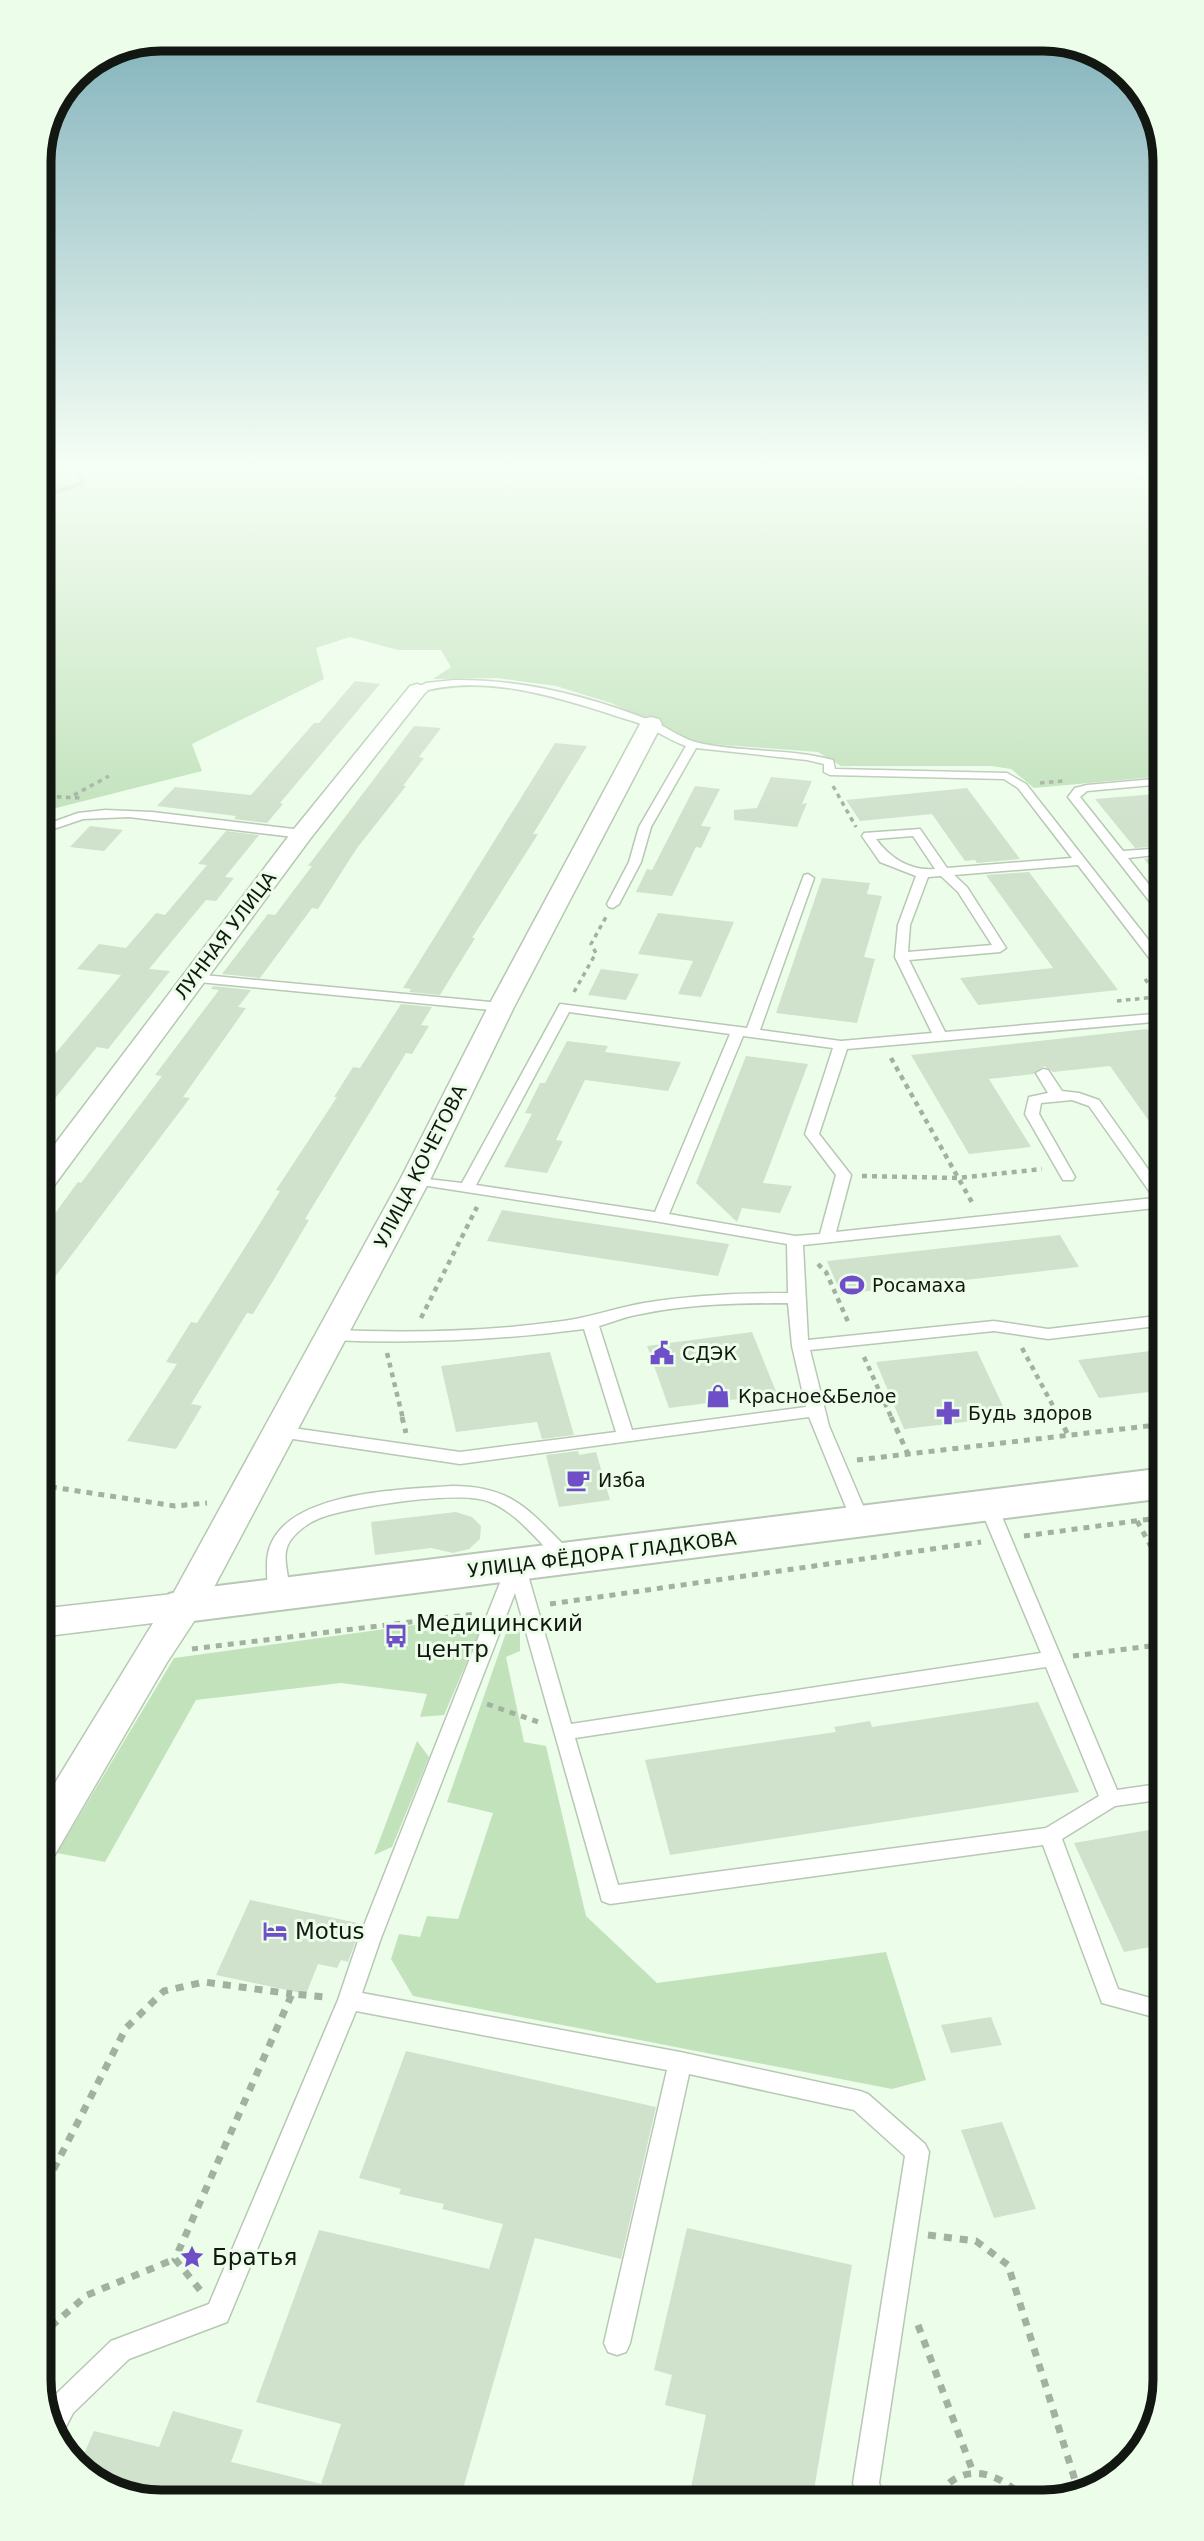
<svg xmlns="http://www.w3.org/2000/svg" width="1204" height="2541" font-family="'DejaVu Sans',sans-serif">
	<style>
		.green { fill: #c2e2bc }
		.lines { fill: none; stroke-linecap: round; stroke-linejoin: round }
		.stream { stroke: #7ba573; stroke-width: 4.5 }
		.building { fill: #d0e1cc }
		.service-casing { stroke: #b7c8b4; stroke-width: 3 }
		.minor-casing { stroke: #b7c8b4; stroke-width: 3 }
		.tertiary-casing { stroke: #b7c8b4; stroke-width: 4 }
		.path-far4 { stroke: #a3b1a0; stroke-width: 2.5; stroke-dasharray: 3.5 3.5; stroke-linecap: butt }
		.path-far3 { stroke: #a3b1a0; stroke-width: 3.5; stroke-dasharray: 4.5 4.5; stroke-linecap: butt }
		.path-far2 { stroke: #a3b1a0; stroke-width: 4.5; stroke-dasharray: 5 5; stroke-linecap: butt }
		.path-far1 { stroke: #a3b1a0; stroke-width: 5; stroke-dasharray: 6 6; stroke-linecap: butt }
		.path { stroke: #a3b1a0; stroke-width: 7; stroke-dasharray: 8 8; stroke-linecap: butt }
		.service { fill: #fff; fill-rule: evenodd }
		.minor { fill: #fff; fill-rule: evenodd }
		.tertiary { fill: #fff; fill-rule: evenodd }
		.labels { text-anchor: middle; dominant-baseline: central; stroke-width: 6; stroke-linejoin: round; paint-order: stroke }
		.street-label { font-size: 19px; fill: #121811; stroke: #ecfee9 }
		.poi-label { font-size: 19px; fill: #121811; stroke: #ecfee9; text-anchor: start }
		.near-poi-label { font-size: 23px; fill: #121811; stroke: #ecfee9; text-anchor: start }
		.rim { fill: none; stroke: #121811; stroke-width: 9 }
	</style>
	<rect width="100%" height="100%" fill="#ecfee9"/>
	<g class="green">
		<path d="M39,465H1165V776L1034,788L1011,769L991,766H841L818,752L697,743L611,703L556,686L496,678L433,679L451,667L441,650H398L350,637L316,648L324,679L192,744L202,771L56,808L39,817Z"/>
		<path d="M487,1615L444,1715L420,1717L427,1694L341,1683L196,1700L105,1862L57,1853L174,1658Z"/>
		<path d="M508,1627L520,1628V1651L506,1657L524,1742L546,1746L586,1916L657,1983L886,1952L926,2080L892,2089L413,1996L391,1959L399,1934L420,1937L427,1916L458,1919L493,1813L447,1802Z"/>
		<path d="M417,1741L429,1757L392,1847L374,1855Z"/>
	</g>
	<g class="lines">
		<path class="stream" d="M39,465L75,470L83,483L39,497"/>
	</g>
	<g class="building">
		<path d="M355,681L380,684L280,803L283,804L267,823L234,819L236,816L157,806L175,787L251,795L314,723H319Z"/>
		<path d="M414,726L441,728L419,757L424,758L403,786H406L357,848L318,909L312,908L260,978L222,974L268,914L275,915L312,866H308Z"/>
		<path d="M555,743L587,746L533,834H538L472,938H475L440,995L409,992L411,989L403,988Z"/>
		<path d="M771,777L812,781L802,804L807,803L797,827L734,820V810L757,808Z"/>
		<path d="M695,786L720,789L701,826L711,827L701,848L696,847L672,896L636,892L647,869L652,870Z"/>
		<path d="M967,788L1020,859L977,863L975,860L965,861L932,814L860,821L846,800Z"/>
		<path d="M1155,794L1166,806V846L1135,848L1095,799Z"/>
		<path d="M90,826L123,830L104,851L70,847Z"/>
		<path d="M226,831L259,835L225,877L234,878L216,901L206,900L149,969L170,971L108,1049L97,1047L39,1118V1073L121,975L77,969L99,944L126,948L156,913L165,915L207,865L198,864Z"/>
		<path d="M1166,857V885L1144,859Z"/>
		<path d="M1029,872L1118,990L978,1005L960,978L1053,968L986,875Z"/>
		<path d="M822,878L870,883L867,894L882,896L864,957L875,959L857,1023L776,1013Z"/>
		<path d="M658,913L734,922L701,997L678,994L693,961L638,954Z"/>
		<path d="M601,969L639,974L626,1000L588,995Z"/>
		<path d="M213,986L251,990L238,1007L246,1008L183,1097L190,1098L39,1298V1226L45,1227L78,1182L81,1183L162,1076L155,1075L219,990L211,989Z"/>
		<path d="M401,1004L432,1007L421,1025L429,1026L412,1054L406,1053L305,1219L309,1220L276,1276L253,1314L247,1313L191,1404L202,1406L176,1449L127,1441L177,1364L166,1362L191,1322L197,1323L244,1249L280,1191L276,1190L337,1097H334L353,1067L360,1068Z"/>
		<path d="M1147,1029L1166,1054V1145L1110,1066L1053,1072L1044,1066L1034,1074L989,1079L1031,1147L969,1154L911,1055Z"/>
		<path d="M567,1041L608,1046L605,1052L681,1062L668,1091L585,1080L556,1140L563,1141L547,1173L504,1167L532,1114L525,1113L540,1083H545Z"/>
		<path d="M746,1056L808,1064L763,1183L792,1186L780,1213L742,1208L737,1222L696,1183Z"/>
		<path d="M502,1210L729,1244L718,1276L487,1241Z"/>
		<path d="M1060,1235L1079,1267L841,1294L827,1261Z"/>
		<path d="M752,1332L777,1394L669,1408L647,1346Z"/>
		<path d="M1166,1349V1390L1099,1398L1078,1360Z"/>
		<path d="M977,1351L1008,1417L904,1429L876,1362Z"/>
		<path d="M550,1352L574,1435L542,1439L537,1422L456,1432L441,1366Z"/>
		<path d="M578,1451L579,1455L596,1452L610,1500L559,1507L546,1455Z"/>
		<path d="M456,1512L472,1517L481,1526L480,1539L469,1549L453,1553L431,1548L375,1555L371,1522Z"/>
		<path d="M1038,1702L1079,1792L670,1855L645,1760L836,1732L834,1727L870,1721L872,1727Z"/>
		<path d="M1166,1827V1944L1124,1952L1074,1843Z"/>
		<path d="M250,1900L362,1924L348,1962L341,1960L337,1968L318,1964L306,1994L216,1975Z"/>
		<path d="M991,2017L1002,2045L951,2053L941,2025Z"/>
		<path d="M406,2051L656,2107L621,2259L535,2238L460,2499L153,2502L93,2482L79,2465L94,2431L159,2447L173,2411L243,2430L231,2462L321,2484L341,2424L256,2402L319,2230L489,2269L503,2224L442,2209L444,2204L399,2194L401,2189L359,2178Z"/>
		<path d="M1002,2122L1036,2209L994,2218L961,2130Z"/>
		<path d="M687,2228L852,2265L813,2496L689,2497L706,2415L665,2405L672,2375L654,2370Z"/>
	</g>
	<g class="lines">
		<g class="service-casing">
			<g id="service">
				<path d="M454,680C521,679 589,696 652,721C667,727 679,737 695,742C740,753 788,748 833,760L835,769L1007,773L1026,784L1165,961V973L1160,972L1078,865L954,875L967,887L1006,948L1000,952L909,960L945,1032L1165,1013V1021L847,1049L819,1134L851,1175L836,1232L1154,1198L1089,1106L1072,1100L1041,1103L1039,1114L1075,1177L1073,1180H1063L1025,1114L1029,1097L1048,1093L1036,1073L1043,1069L1048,1070L1062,1091L1079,1093L1099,1100L1165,1193V1207L803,1245L808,1340L994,1321L1048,1329L1165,1315V1325L1048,1339L994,1331L810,1350L829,1426L870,1522L867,1526H855L852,1522L809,1417L460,1464L273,1436L270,1432L273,1428L279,1426L460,1452L616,1432L584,1329C500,1340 416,1344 331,1340L323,1335L331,1330C406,1333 481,1332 555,1322C586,1319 614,1308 644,1303C691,1295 740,1293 788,1293L787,1244L660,1222L415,1184L408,1180L410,1177L462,1183L560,1004L747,1028L804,875L808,874L814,878L760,1030L841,1041L932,1033L895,957L898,925L916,876L880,862L862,836L864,833L920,829L947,868L1072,858L1018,788L1004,779L830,775L824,772V764L807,760L696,748L651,827L641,862L619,904L613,908L609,907L607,904L629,862L639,827L686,746C672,741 661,734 648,727C636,721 620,718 607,713C547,694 479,674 417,693L412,690L426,683ZM913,836L935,869C910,871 890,858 876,839ZM941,876L958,892L992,945L908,952L910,925L928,877ZM569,1012L730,1034L655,1212L476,1185ZM743,1036L833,1048L805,1134L836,1175L820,1234L795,1236L669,1214ZM788,1303L792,1346L806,1407L632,1430L599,1326C613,1322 627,1316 641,1314C689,1304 739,1303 788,1303Z"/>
				<path d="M1165,778L1164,784L1087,791L1080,797L1123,851L1165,848V854L1128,858L1165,905V917L1161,916L1068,797L1075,788L1087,785Z"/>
				<path d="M105,810L152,812L302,830L308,834L302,838L129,817L83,819L39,834V827L78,813Z"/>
				<path d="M193,974L501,1003L508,1007L501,1011L188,981V975Z"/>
				<path d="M452,1486C514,1486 530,1512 571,1552L574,1557L571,1562H559C538,1541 517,1513 490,1502C462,1489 349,1507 320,1518C308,1523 297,1531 290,1541C278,1559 295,1582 286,1599H272C267,1590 267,1577 267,1567C264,1491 399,1490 452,1486Z"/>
				<path d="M988,1499L994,1501L997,1505L1117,1790L1165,1783V1799L1115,1806L1062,1839L1118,1989L1165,2002V2020L1102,2003L1043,1845L610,1904L602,1901L515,1593L381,1938L362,1993L680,2052L860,2091L868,2094L925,2144L929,2152L879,2483L883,2495L857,2496L853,2483L905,2156L854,2110L689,2074L630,2343L626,2352L617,2355L608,2352L604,2343L667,2070L356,2011L227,2322L129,2359L73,2413L59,2440L48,2427L45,2414L55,2395L111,2341L209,2304L338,2000L359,1938L509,1560H523L525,1565L571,1724L1041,1653L979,1505L982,1501ZM1046,1667L1099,1796L1046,1828L618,1885L575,1738Z"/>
			</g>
		</g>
		<g class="minor-casing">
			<g id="minor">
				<path d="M417,684L424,686L428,690L424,694L310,839L50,1191L39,1194V1165L294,829L410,686Z"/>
				<path d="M651,717L659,719L662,724L514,1007L430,1180L204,1606L166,1664L54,1856L39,1861V1809L153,1623L39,1637V1609L173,1594L400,1180L488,1007L640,724L643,719Z"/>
			</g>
		</g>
		<g class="tertiary-casing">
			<path id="tertiary" d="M1165,1468V1498L185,1622L169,1618L162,1606L169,1594L185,1590Z"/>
		</g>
		<path class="path-far4" d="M1088,465L1165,484"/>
		<g class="path-far3">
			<path d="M1040,783L1063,781"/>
			<path d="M833,786L856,827"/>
			<path d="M74,795L109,776"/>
			<path d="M39,796L83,798"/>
			<path d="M1145,979L1161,1000"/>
			<path d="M574,992L596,953L591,944L606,917"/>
			<path d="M1117,1001L1165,996"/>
		</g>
		<g class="path-far2">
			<path d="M891,1058L974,1206"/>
			<path d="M862,1176L958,1178L1042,1169"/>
			<path d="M818,1264L826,1272L849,1324"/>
			<path d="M421,1318L477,1207"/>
			<path d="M1022,1348L1060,1419"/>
			<path d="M387,1353L403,1419"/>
			<path d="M864,1357L892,1419"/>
		</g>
		<g class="path-far1">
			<path d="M402,1417L406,1433"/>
			<path d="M891,1417L908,1454"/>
			<path d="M1059,1417L1068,1435"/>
			<path d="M857,1460L1165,1424"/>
			<path d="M39,1485L175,1506L207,1503"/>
			<path d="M1137,1521L1165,1572"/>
			<path d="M1024,1536L1165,1517"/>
			<path d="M550,1604L981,1542"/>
			<path d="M192,1649L475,1614"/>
			<path d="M1073,1656L1165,1644"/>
			<path d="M487,1704L538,1722"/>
		</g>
		<g class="path">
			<path d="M39,2198L126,2028L164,1991L204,1982L292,1994"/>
			<path d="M928,2235L976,2241L1008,2265L1079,2493"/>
			<path d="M200,2290L175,2259L292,1994L324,1997"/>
			<path d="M918,2325L973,2472"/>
			<path d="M39,2337L87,2295L175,2259"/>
			<path d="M939,2495C959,2463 995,2470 1019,2494"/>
		</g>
		<use href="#service" class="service"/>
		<use href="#minor" class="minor"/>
		<use href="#tertiary" class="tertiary"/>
	</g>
	<linearGradient id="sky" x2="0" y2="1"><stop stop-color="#7caeb9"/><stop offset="0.57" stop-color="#f6fff5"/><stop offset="1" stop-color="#f6fff5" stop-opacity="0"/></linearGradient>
	<rect width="1204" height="821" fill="url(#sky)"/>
	<defs>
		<g id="stadium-bare" transform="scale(1.89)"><path d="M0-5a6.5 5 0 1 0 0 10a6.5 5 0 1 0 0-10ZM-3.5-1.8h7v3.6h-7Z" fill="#6e4fc8" stroke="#ecfee9" stroke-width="2.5" paint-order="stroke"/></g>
		<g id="civic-bare" transform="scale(1.89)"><path d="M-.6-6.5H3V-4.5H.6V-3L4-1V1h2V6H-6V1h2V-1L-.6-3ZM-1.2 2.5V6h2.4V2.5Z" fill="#6e4fc8" stroke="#ecfee9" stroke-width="2.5" paint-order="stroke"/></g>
		<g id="shop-bare" transform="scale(1.89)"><path d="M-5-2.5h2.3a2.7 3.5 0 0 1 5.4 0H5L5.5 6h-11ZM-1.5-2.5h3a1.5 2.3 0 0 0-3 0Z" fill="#6e4fc8" stroke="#ecfee9" stroke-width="2.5" paint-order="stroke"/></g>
		<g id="pharmacy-bare" transform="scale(1.89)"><path d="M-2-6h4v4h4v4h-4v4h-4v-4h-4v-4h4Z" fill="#6e4fc8" stroke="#ecfee9" stroke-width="2.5" paint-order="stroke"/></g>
		<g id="cafe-bare" transform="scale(1.89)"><path d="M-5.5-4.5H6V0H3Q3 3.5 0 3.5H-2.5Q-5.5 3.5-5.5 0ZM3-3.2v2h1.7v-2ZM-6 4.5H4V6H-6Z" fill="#6e4fc8" stroke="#ecfee9" stroke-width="2.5" paint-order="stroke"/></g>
		<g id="bus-bare" transform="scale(1.89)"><path d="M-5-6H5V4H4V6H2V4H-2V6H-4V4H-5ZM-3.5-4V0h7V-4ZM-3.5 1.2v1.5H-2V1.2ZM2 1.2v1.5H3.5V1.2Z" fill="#6e4fc8" stroke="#ecfee9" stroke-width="2.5" paint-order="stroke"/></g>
		<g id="hotel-bare" transform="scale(1.89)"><path d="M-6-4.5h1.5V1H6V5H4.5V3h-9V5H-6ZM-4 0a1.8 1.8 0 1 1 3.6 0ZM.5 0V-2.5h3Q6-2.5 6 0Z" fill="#6e4fc8" stroke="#ecfee9" stroke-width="2.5" paint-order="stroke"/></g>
		<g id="sight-bare" transform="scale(1.89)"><path d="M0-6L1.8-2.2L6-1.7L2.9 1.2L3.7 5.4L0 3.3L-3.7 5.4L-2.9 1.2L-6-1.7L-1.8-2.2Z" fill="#6e4fc8" stroke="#ecfee9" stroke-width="2.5" paint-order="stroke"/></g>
	</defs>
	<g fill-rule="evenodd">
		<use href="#stadium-bare" x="852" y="1285"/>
		<use href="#civic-bare" x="662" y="1353"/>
		<use href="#shop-bare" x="718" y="1396"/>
		<use href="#pharmacy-bare" x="948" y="1413"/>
		<use href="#cafe-bare" x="578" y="1480"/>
		<use href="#bus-bare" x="396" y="1636"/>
		<use href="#hotel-bare" x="275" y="1931"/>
		<use href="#sight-bare" x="192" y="2257"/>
	</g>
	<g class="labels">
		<g class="street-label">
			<text transform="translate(225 935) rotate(-53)">ЛУННАЯ УЛИЦА</text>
			<text transform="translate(420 1166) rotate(-63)">УЛИЦА КОЧЕТОВА</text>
			<text transform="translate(602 1554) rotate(-7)">УЛИЦА ФЁДОРА ГЛАДКОВА</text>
		</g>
		<g class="poi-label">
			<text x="872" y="1285">Росамаха</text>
			<text x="682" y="1353">СДЭК</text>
			<text x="738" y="1396">Красное&amp;Белое</text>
			<text x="968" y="1413">Будь здоров</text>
			<text x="598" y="1480">Изба</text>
		</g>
		<g class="near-poi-label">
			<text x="416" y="1623">Медицинский<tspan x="416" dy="26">центр</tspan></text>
			<text x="295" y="1931">Motus</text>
			<text x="212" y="2257">Братья</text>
		</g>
	</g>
	<path d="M0 0H1204V2541H0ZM161 51H1043A110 110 0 0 1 1153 161V2380A110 110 0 0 1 1043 2490H161A110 110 0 0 1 51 2380V161A110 110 0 0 1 161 51Z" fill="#ecfee9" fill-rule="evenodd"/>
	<path class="rim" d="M161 51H1043A110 110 0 0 1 1153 161V2380A110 110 0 0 1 1043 2490H161A110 110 0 0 1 51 2380V161A110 110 0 0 1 161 51Z"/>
</svg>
